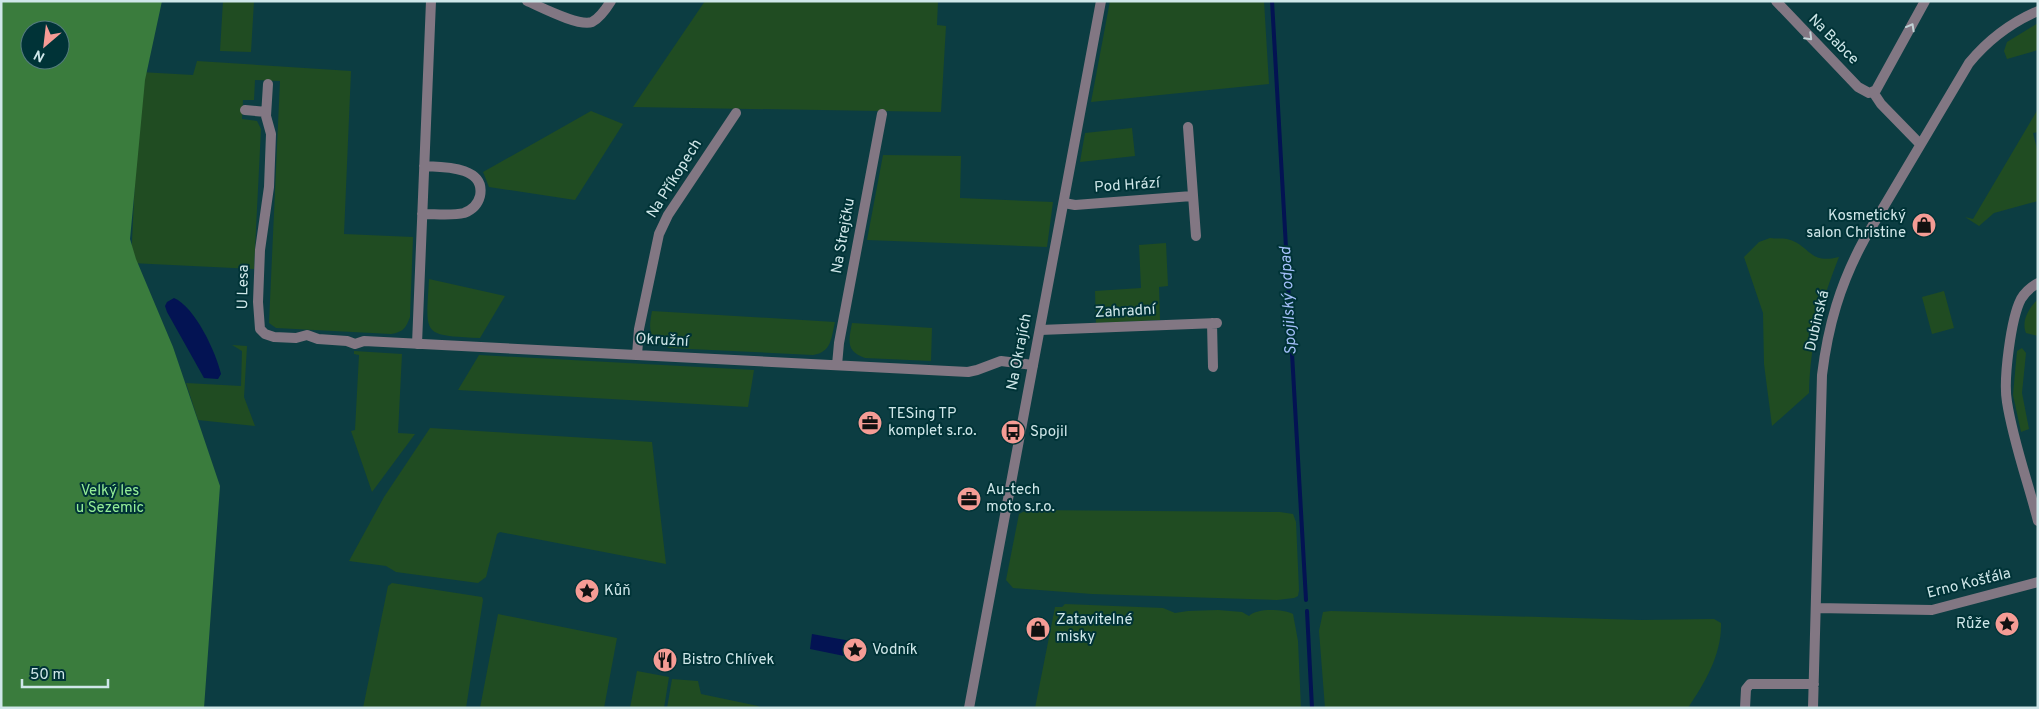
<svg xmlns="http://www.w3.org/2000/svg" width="2039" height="709" font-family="Overpass,sans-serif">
<rect width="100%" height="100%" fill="#0c3d42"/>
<!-- green -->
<path fill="#204c22" d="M223,1H254L251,52L220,51Z
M705,1H938L937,25L946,26L941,112L633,107Z
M1110,1H1264L1269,84L1091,102Z
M2038,23V50L2007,59L2004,51L2007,42Z
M197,61L351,71L344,234L413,237L410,317C406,328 403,332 391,334L276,328L269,323L280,81L255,80L254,100H243L242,119L257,121L261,129L254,269L131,263L140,72L193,75Z
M2038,109V132L2033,133L2038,153V201L1994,213L1979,226L1965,217L1973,219Z
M591,111L623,124L575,200L489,187L483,172Z
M1132,128L1135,156L1080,162L1085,133Z
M883,155L961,156L960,198L1053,202L1047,247L867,240Z
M1770,238C1776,239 1782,238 1787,239C1811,245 1808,265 1839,257C1821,302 1810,344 1809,393L1772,426L1764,364L1763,313L1744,257L1759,242Z
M1166,243L1168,286L1159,287L1160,320L1096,323L1095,291L1141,288L1139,245Z
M429,279L505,296L480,338C421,335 426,336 429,279Z
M1944,291L1954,328L1932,334L1922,297Z
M2038,299V336L2026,333C2021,321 2029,308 2038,299Z
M652,311L835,322C831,338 832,352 813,355L669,348C649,341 648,331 652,311Z
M852,323L932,328L931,361L865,358C845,351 849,340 852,323Z
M232,345L247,346L244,397L255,426L198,420L186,383L241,386L242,351Z
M2022,348L2026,353L2022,393L2029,429L2021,432L2013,395L2017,351Z
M354,351L402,354L398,433L415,434L372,492L351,431L355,430L359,355L354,354Z
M479,355L754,370L748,407L458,390Z
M430,428L652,442L666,564L500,532L497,534L486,577L478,583L396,572L386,566L349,561L384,497Z
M1027,510L1280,512L1293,514L1296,522L1299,590L1298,596L1294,598L1277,600L1092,594L1013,588L1006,580L1019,514Z
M392,583L482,597L483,600L466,708H363L388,586Z
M1065,604L1163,608L1175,613L1188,611L1218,610L1242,612L1249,616C1257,608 1282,609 1293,614L1298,641L1301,708H1035L1055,607H1062Z
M1331,611L1640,620L1714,619L1721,623C1722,654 1705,683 1688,708H1325L1319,631L1323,612Z
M498,614L617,638L604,708H480Z
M637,671L669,677L664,708H630Z
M672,679L698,681L701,694L758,706L760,708H667Z"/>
<!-- forest -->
<path fill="#3a7c3d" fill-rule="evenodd" d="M1,1H162L145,80L130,239L136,259L173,347L220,486L204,708H1ZM30,30H60V60H30Z"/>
<!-- water -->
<path fill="#031353" d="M174,298C195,307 216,352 221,374L218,379L204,378L167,312L165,306L167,302Z
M812,634L862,643L859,659L810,649Z"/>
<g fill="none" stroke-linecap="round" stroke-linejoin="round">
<!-- stream -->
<path stroke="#031353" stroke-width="4" d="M1272,1L1306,600
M1307,611L1312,708"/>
<!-- minor -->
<path stroke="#827783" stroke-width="10" d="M527,1C541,7 579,27 592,22C600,18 606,9 611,1
M1776,1L1858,87L1869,93L1876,90L1925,1
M268,84L266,116L271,134L269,187L260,250L258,302L260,329L265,334L274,337L296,338L307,335L318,339L347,341L355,344L364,341L968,372L977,370L1001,361L1033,365
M1873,92L1881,104L1920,144
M245,110L266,112
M1188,127L1196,236
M1064,203L1075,205L1192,196
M422,214C436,214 452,216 464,213C472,210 478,204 480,196C486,166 443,167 424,166
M2038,283C2031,287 2025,292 2021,299C2011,318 2003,380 2007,402C2013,441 2028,482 2038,521
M1212,323L1213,367
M1040,330L1217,323
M417,344L431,1
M637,355L639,329L659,234L668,215L736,113
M837,365L839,343L882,114
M1816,608L1932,610L2038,582
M1745,708L1746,689L1750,684H1814
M1813,708L1822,375C1828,326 1840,284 1864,240L1969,63C1988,40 2010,23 2038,11"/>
<!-- tertiary -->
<path stroke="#827783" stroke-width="10" d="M969,708L1101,1"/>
</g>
<!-- one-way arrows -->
<defs><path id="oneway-chevron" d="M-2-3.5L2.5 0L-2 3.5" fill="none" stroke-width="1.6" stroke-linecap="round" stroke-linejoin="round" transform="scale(1.25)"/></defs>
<g stroke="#c0d1d5">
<use href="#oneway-chevron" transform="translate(1911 27) rotate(-61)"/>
<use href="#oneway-chevron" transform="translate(1809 37) rotate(45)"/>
</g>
<!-- icons -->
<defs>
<symbol id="shop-disc" viewBox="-11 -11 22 22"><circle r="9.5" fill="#f59c95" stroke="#003337"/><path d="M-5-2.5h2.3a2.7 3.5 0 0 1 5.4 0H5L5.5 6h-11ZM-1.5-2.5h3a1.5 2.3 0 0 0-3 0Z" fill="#111"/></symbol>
<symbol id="office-disc" viewBox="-11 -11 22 22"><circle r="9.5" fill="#f59c95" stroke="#003337"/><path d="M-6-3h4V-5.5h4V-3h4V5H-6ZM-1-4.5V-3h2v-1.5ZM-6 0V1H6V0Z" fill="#111"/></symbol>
<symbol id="bus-disc" viewBox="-11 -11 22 22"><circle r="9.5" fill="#f59c95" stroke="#003337"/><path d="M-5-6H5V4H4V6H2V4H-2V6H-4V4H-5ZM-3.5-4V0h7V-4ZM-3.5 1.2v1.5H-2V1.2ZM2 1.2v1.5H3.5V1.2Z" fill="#111"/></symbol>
<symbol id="sight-disc" viewBox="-11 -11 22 22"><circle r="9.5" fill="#f59c95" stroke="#003337"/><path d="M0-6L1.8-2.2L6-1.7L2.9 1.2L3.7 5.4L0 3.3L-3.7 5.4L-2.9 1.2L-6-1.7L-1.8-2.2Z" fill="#111"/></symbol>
<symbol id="restaurant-disc" viewBox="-11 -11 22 22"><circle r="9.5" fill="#f59c95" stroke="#003337"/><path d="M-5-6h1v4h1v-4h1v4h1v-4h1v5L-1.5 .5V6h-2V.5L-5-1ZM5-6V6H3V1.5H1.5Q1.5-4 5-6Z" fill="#111"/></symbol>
</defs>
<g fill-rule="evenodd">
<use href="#shop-disc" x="1910" y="211" width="28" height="28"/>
<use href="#office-disc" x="856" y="409" width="28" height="28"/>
<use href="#bus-disc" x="999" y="418" width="28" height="28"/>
<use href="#office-disc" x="955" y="485" width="28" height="28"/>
<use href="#sight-disc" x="573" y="577" width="28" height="28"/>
<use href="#sight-disc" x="1993" y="610" width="28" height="28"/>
<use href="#shop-disc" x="1024" y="615" width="28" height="28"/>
<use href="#sight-disc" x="841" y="636" width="28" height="28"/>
<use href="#restaurant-disc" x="651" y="646" width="28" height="28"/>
</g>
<g text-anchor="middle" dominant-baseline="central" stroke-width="4" stroke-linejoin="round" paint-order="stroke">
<!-- street labels -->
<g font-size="15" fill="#cfe7e9" stroke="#003337">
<text transform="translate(1833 40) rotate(45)">Na Babce</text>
<text transform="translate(675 179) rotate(-58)">Na Příkopech</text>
<text transform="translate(1127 186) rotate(-4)">Pod Hrází</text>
<text transform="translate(844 236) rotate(-80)">Na Strejčku</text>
<text transform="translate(244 287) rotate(-89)">U Lesa</text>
<text transform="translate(1125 312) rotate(-3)">Zahradní</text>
<text transform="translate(1818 321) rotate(-77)">Dubinská</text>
<text transform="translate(662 341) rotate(3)">Okružní</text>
<text transform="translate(1020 352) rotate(-79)">Na Okrajích</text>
<text transform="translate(1969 584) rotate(-14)">Erno Košťála</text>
</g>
<!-- poi labels -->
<g font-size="15" fill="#cfe7e9" stroke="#003337" text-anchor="start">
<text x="1906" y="216" text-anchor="end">Kosmetický<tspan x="1906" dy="17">salon Christine</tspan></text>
<text x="888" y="414">TESing TP<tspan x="888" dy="17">komplet s.r.o.</tspan></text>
<text x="1030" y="432">Spojil</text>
<text x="986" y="490">Au-tech<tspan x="986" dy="17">moto s.r.o.</tspan></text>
<text x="604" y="591">Kůň</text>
<text x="1056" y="620">Zatavitelné<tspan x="1056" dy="17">misky</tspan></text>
<text x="1990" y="624" text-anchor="end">Růže</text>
<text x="872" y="650">Vodník</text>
<text x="682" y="660">Bistro Chlívek</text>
</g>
<!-- park labels -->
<g font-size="15" fill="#95ee97" stroke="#003337">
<text x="110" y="491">Velký les<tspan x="110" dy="17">u Sezemic</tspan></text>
</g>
<!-- water labels -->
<g font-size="16" font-style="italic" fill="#a3bff9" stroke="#003337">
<text transform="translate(1289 301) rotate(-93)">Spojilský odpad</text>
</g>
</g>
<!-- border -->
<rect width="2039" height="709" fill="none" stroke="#cfe7e9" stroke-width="5"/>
<!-- north arrow -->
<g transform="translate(45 45) rotate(208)"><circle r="24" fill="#003337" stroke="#537b7e"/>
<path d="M0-4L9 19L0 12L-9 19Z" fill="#f59c95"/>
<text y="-8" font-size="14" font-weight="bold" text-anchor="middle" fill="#cfe7e9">N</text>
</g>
<!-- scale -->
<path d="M22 679v8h86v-8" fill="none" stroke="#cfe7e9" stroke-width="2.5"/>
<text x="30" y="679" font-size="15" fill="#cfe7e9" stroke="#003337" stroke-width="4" paint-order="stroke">50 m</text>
</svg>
